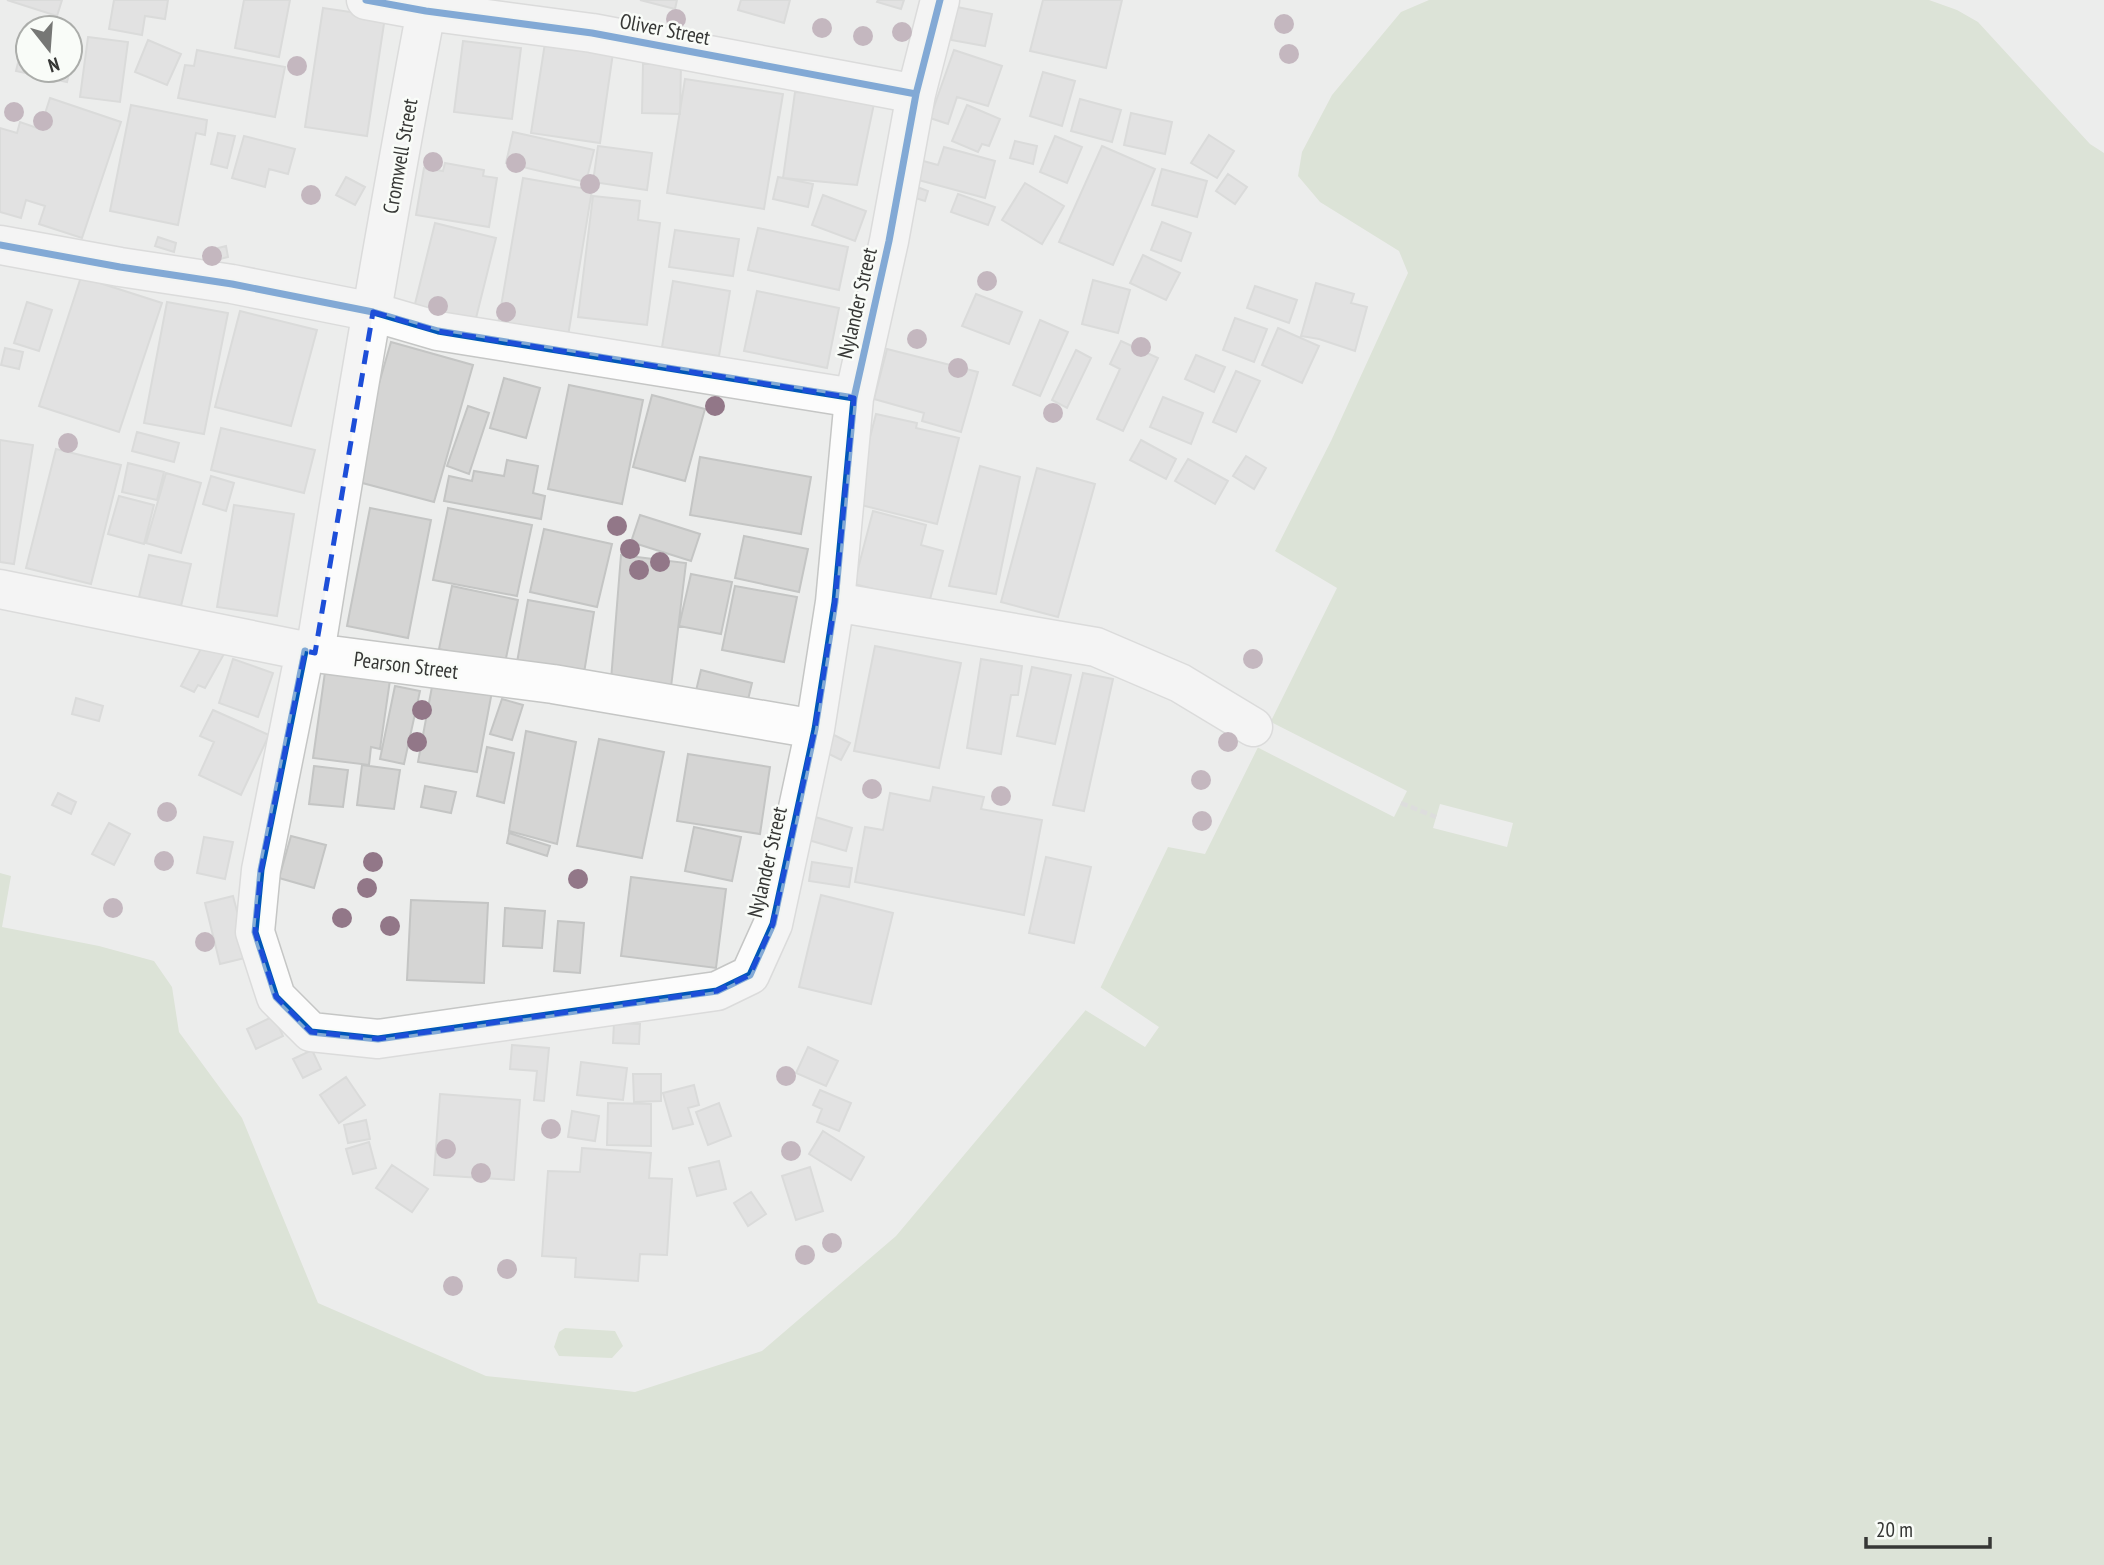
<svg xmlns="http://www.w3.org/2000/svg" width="2104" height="1565" font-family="'PT Sans Narrow',sans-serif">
<rect width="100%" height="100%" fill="#ecedec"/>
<!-- water -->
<path fill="#c8d7bc" d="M1429,0H1929L1957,10L1978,22L2090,144L2104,153V1565H0V873L11,876L2,927L99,946L154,961L172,987L179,1032L242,1118L318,1303L486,1376L635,1392L762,1351L896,1236L1095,999L1168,847L1205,854L1337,588L1275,551L1331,441L1408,273L1399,251L1320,202L1298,176L1302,152L1332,95L1401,12Z
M565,1328L615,1331L623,1346L612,1358L559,1356L554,1347L559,1332Z"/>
<!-- pier -->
<path fill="#ecedec" d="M1267,720L1407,791L1394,817L1255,746Z
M1440,804L1513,823L1507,847L1433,828Z
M1097,985L1159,1027L1145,1047L1082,1008Z"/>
<!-- building -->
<path fill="#d5d5d4" stroke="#c4c5c4" stroke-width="2" d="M7,0H62L57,16Z
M114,0H168L165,19L145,16L142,35L109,29Z
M244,0H290L279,57L235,48Z
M640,0H677L675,9Z
M741,0H790L784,23L738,10Z
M878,0H904L901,9L877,2Z
M1043,0H1122L1106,68L1030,51Z
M957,7L992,14L985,46L951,40Z
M323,8L385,17L367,136L305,127Z
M88,37L128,42L120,102L80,97Z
M24,38L28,39V70H70V48L75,50L67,82L16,71Z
M148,40L181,54L167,85L135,72Z
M463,41L521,48L512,119L454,112Z
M545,43L613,53L600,143L531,133Z
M197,50L285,67L275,117L178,98L185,65L194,66Z
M954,50L1002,66L988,106L957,97L948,124L930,118Z
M643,64H681L680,114L642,113Z
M1043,72L1075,81L1062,126L1030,116Z
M685,79L783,94L764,209L667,193Z
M795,92L875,99L857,185L783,178Z
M50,98L121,122L82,238L39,224L45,206L26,200L21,218L0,212V128L17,133L20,122L40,129Z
M1080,99L1121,110L1112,142L1071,131Z
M131,105L207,120L205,135L196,133L178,225L110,211Z
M967,105L1000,119L989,146L982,144L978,152L952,141Z
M1131,113L1172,122L1165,154L1124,145Z
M513,132L594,150L586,182L506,163Z
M218,133L235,136L227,168L211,164Z
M1209,135L1234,151L1217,178L1191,163Z
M244,136L295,149L288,174L269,169L265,187L232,178Z
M1055,136L1082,147L1067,183L1040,172Z
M1015,141L1037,146L1033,164L1010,158Z
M598,146L652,153L647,190L593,182Z
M1102,146L1155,169L1113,265L1059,242Z
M944,147L995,161L985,198L911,178L916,159L938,165Z
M445,163L484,170L483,176L497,178L489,227L416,215L424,168L443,171Z
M1162,169L1207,181L1197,217L1152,205Z
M1228,174L1247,187L1235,204L1216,191Z
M346,177L365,187L355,205L336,195Z
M778,177L813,184L808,207L773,199Z
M523,178L592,190L568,336L498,324Z
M1025,183L1064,206L1042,244L1002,220Z
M912,185L928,191L925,201L909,196Z
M958,194L995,207L988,225L951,212Z
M823,195L866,211L855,241L812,225Z
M593,196L640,201L638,220L660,223L647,325L578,317Z
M1162,222L1191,233L1181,261L1151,250Z
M435,223L496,238L474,326L413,312Z
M758,228L848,247L839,290L748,270Z
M675,230L739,239L733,276L669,267Z
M158,237L176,243L174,252L155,246Z
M226,246L228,257L220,259L218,248Z
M1143,255L1180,273L1166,300L1130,283Z
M81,277L162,303L119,432L39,406Z
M1093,280L1130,290L1118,333L1082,324Z
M673,281L730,291L719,356L662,347Z
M1316,283L1354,294L1351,303L1367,307L1355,351L1319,339L1301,336Z
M1255,286L1297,300L1289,323L1247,308Z
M757,291L839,308L827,368L744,351Z
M976,294L1022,312L1009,344L962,326Z
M27,302L52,310L39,351L14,343Z
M167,302L228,313L204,434L144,423Z
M240,311L317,330L291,426L215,407Z
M1235,318L1267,329L1254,362L1223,350Z
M1040,320L1068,332L1040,396L1013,385Z
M1278,328L1319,346L1302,383L1262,365Z
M1121,341L1158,358L1123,431L1097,419L1120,369L1110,364Z
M391,342L473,365L434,502L351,480Z
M5,348L23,352L19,369L1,365Z
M887,349L978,372L961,432L922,421L924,413L874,399Z
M1076,350L1091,358L1067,408L1052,400Z
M1196,355L1225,367L1214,392L1185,379Z
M1236,371L1260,381L1236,432L1213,422Z
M504,378L540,388L526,438L490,428Z
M569,385L643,400L622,504L548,489Z
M652,395L705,409L685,481L633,467Z
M1163,397L1203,413L1191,444L1150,427Z
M468,406L489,413L469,474L447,466Z
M876,414L917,423L916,428L959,438L937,524L853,503Z
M221,428L315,450L304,493L211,470Z
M137,432L179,443L174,462L132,451Z
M0,440L33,445L14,564L0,562Z
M1141,440L1176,459L1166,479L1130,460Z
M56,449L121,465L91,584L26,568Z
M1246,456L1266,468L1254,489L1233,476Z
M700,457L811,477L801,534L690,515Z
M1188,459L1228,481L1215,504L1175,481Z
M507,460L538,466L533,493L545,496L541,519L444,501L449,476L472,481L474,471L504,476Z
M128,463L164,472L157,500L122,492Z
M980,466L1020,477L996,594L949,586Z
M1037,468L1095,484L1058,617L1001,602Z
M166,473L201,483L181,553L146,543Z
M211,476L234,483L226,511L203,504Z
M119,496L154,505L144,544L108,534Z
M234,505L294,514L277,616L217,607Z
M370,508L431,520L408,638L347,626Z
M448,508L532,525L517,596L433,580Z
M873,511L926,525L921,545L943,551L929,603L854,584Z
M640,515L700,534L691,561L631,542Z
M544,529L612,544L597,607L530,592Z
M744,536L808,549L799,592L735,578Z
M149,555L191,564L181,606L139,597Z
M621,555L686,563L671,687L611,680Z
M691,574L732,582L721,634L679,626Z
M452,586L518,600L505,663L439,649Z
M735,586L797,597L784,662L722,650Z
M528,600L594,612L583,679L516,668Z
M204,643L224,654L205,688L198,685L194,692L181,686Z
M875,646L961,663L939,768L854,751Z
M233,659L273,673L258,717L219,703Z
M981,659L1022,666L1018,695H1011L1001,754L967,748Z
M1032,667L1071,675L1055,744L1017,736Z
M701,670L752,683L746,708L695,695Z
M325,672L390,680L380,749L371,747L369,765L313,758Z
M1083,673L1113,679L1084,811L1053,805Z
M434,676L493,686L477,772L418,762Z
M395,686L420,691L404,764L380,759Z
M76,698L103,706L99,721L72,714Z
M502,699L523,705L512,740L490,734Z
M213,710L269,735L241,795L199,775L214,742L200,736Z
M526,731L576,742L557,844L509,831Z
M832,734L850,743L841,760L823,751Z
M599,739L664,752L642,858L577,846Z
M487,747L514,753L504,803L477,796Z
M688,754L770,767L760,834L677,821Z
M362,765L400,770L394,809L357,805Z
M314,766L348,770L343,807L309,804Z
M425,786L456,792L451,813L421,807Z
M933,787L984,797L981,809L1042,820L1024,915L855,882L865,827L883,830L890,793L930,801Z
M58,793L76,802L71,814L52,805Z
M812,816L852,828L846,851L805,839Z
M109,823L130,834L114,865L92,854Z
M694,827L741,837L732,881L685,871Z
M509,833L550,846L547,856L507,843Z
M291,836L326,845L314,888L279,878Z
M204,837L233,842L225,879L197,873Z
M1046,857L1091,867L1074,943L1029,933Z
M812,862L852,868L849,887L809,881Z
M631,877L726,889L716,968L621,956Z
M821,895L893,913L871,1004L799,987Z
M233,896L249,957L220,964L205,903Z
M411,900L488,903L484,983L407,980Z
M505,908L545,911L542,948L503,946Z
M558,921L584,923L580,973L554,971Z
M274,1016L283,1036L256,1049L247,1029Z
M614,1023L640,1024L639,1044L613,1043Z
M512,1045L549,1048L544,1101L534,1100L537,1071L510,1069Z
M808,1047L838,1061L826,1086L796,1073Z
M312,1050L321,1069L303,1078L293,1059Z
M581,1062L627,1068L623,1100L577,1095Z
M633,1074H661V1101L634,1102Z
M346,1077L365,1105L339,1123L320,1095Z
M694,1085L699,1105L688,1108L693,1124L673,1129L663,1093Z
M820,1090L851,1103L839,1131L817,1122L822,1109L813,1105Z
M440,1094L520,1100L514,1180L434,1175Z
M608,1103L651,1104V1146L607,1145Z
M719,1103L731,1136L708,1145L696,1112Z
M572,1111L599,1116L595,1141L568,1137Z
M366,1120L370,1139L348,1143L344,1125Z
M823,1131L864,1157L851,1180L809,1154Z
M369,1142L376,1168L353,1174L346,1149Z
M582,1148L651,1153L649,1178L672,1179L667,1255L640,1254L638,1281L575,1277L576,1258L542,1256L548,1171L580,1172Z
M719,1161L726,1189L697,1196L689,1168Z
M392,1165L428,1189L412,1212L376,1188Z
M810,1167L823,1211L796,1220L782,1176Z
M751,1192L766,1214L748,1226L734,1203Z"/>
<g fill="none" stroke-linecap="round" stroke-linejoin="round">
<defs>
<path id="minor" d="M366,0L426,11L592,33L916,94
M0,245L120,267L232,284L373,312L438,331L854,398
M0,589L315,653L553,684L815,729
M835,602L1096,647L1180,683L1253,727
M305,651L261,870L255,932L276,997L311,1032L378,1039L717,991L750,975L773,924L815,729L835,602L854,398L889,241L916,94L940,0
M315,653C350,435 387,217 428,0"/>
</defs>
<!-- minor casing -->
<use href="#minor" stroke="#c5c6c5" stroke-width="41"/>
<!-- path -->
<path stroke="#cacbca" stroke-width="4.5" stroke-dasharray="7 3.5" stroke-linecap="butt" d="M1401,803L1436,817"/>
<!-- minor -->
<use href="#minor" stroke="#fcfcfc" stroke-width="38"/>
<defs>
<path id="cycleway" d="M366,0L426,11L592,33L916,94
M0,245L120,267L232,284L373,312L438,331L854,398
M305,651L261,870L255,932L276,997L311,1032L378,1039L717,991L750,975L773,924L815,729L835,602L854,398L889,241L916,94L940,0"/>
</defs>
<!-- cycleway casing -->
<use href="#cycleway" stroke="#f9fcf8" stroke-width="11"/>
<!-- cycleway -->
<use href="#cycleway" stroke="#0057b8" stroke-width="7"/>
</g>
<!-- trees -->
<g fill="#927788">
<circle cx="676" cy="19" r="10"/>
<circle cx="1284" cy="24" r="10"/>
<circle cx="822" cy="28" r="10"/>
<circle cx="902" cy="32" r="10"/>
<circle cx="863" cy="36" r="10"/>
<circle cx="1289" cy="54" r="10"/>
<circle cx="297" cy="66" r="10"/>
<circle cx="14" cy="112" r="10"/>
<circle cx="43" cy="121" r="10"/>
<circle cx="433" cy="162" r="10"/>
<circle cx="516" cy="163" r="10"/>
<circle cx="590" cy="184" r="10"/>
<circle cx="311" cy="195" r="10"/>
<circle cx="212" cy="256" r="10"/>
<circle cx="987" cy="281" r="10"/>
<circle cx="438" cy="306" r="10"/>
<circle cx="506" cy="312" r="10"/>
<circle cx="917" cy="339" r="10"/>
<circle cx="1141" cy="347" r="10"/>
<circle cx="958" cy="368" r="10"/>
<circle cx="715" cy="406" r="10"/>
<circle cx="1053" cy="413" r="10"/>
<circle cx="68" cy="443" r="10"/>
<circle cx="617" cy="526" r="10"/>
<circle cx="630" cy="549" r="10"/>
<circle cx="660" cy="562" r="10"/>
<circle cx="639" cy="570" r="10"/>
<circle cx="1253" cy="659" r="10"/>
<circle cx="422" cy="710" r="10"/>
<circle cx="417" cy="742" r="10"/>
<circle cx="1228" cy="742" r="10"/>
<circle cx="1201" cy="780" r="10"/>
<circle cx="872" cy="789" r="10"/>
<circle cx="1001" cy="796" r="10"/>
<circle cx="167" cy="812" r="10"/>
<circle cx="1202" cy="821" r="10"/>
<circle cx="164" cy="861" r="10"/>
<circle cx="373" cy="862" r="10"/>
<circle cx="578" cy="879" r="10"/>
<circle cx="367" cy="888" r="10"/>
<circle cx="113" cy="908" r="10"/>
<circle cx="342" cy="918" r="10"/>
<circle cx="390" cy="926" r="10"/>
<circle cx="205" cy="942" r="10"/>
<circle cx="786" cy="1076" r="10"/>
<circle cx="551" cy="1129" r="10"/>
<circle cx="446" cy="1149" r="10"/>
<circle cx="791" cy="1151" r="10"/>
<circle cx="481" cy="1173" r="10"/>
<circle cx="832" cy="1243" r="10"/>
<circle cx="805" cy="1255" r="10"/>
<circle cx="507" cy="1269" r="10"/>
<circle cx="453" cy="1286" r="10"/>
</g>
<!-- marked area -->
<path d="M0 0H2104V1565H0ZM373,312L438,331L854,398L835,602L815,729L773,924L750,975L717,991L378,1039L311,1032L276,997L255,932L261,870L305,651L315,653Z" fill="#ecedec" fill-opacity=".55" fill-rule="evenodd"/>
<path fill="none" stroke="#1d4ed8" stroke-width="5" stroke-dasharray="14 9" stroke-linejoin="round" d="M373,312L438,331L854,398L835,602L815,729L773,924L750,975L717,991L378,1039L311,1032L276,997L255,932L261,870L305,651L315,653Z"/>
<g text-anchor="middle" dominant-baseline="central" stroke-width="5" stroke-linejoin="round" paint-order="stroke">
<!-- street labels -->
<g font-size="21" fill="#363735" stroke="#f9fcf8">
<text transform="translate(665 29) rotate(11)">Oliver Street</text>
<text transform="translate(400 156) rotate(-80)">Cromwell Street</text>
<text transform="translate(857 303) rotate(-77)">Nylander Street</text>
<text transform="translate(406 665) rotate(7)">Pearson Street</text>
<text transform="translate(767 862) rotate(-77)">Nylander Street</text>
</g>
</g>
<!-- north arrow -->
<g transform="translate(49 49) rotate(163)"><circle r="33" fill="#f9fcf8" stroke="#abadaa" stroke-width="2"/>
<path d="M0-5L12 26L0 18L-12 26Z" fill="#767775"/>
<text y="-10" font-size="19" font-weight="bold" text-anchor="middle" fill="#363735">N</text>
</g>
<!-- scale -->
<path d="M1866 1537v10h124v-10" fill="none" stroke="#363735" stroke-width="3.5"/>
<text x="1876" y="1537" font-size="21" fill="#363735" stroke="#f9fcf8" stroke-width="5" paint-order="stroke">20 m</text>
</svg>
